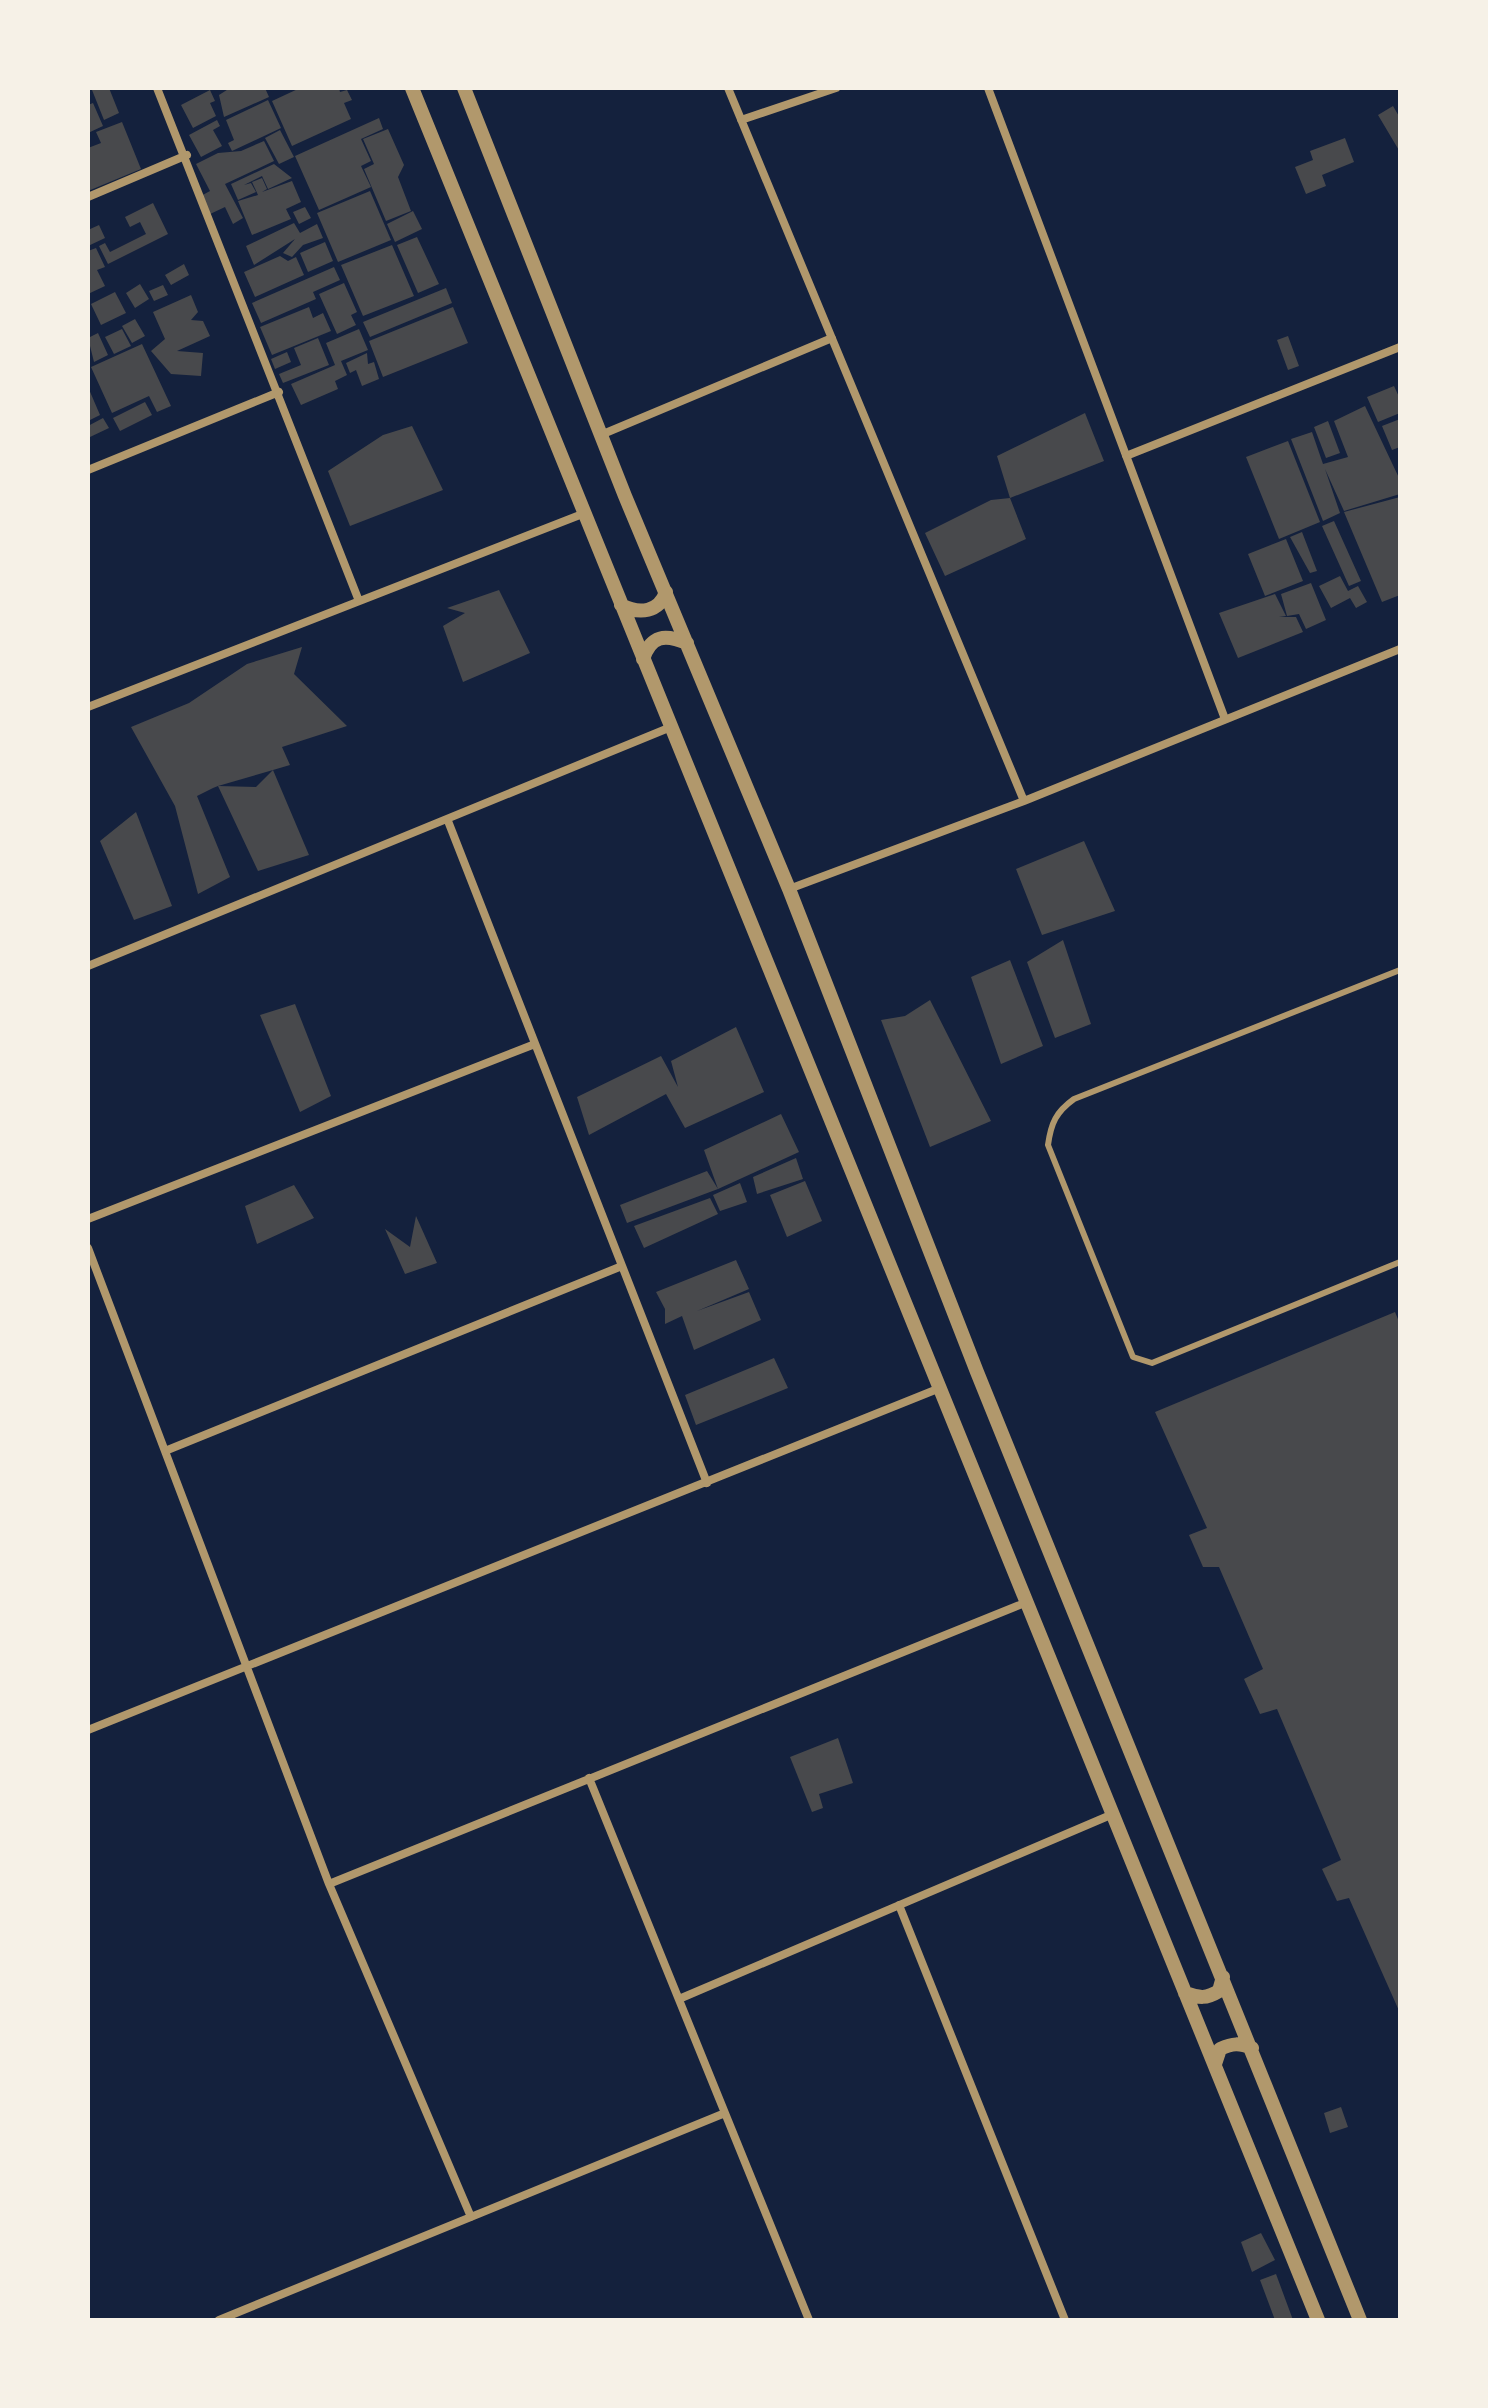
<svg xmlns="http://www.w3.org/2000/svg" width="1488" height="2408" font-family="'PT Sans Narrow',sans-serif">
<rect width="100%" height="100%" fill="#14213d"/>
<!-- building -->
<path fill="#48494c" d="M96,88H109L119,113L104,120L92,90Z
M230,88H265L269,97L224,117L219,95Z
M300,88H339L340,92L347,90L352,100L344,103L351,119L292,146L272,101Z
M210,90L215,101L210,103L216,116L193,128L181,105Z
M268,100L281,128L232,151L228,143L234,140L226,120Z
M93,103L103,126L88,133V105Z
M1393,106L1400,118V152L1378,115Z
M379,118L383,129L361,139L371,161L361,166L371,187L319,210L295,156Z
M217,120L220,126L213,130L222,146L201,157L189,135Z
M122,122L141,169L88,191V148L101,143L96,132Z
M388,129L404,165L398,177L411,211L386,221L364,169L374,164L363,139Z
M280,130L294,157L279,164L265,138Z
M1345,138L1354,162L1322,175L1326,186L1306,194L1295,167L1313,160L1310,151Z
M264,141L274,161L225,184L243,218L233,224L225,207L208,215L199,197L210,191L196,164L218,153L241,151Z
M274,164L292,178L268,189L262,176L244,185L251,183L256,192L238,200L231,184Z
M262,178L267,189L262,192L292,181L301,202L286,209L291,219L252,235L238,201L258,195L252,182Z
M370,191L391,240L338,262L317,213Z
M153,203L168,234L108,264L99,246L105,243L110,252L146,234L140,222L130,227L125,217Z
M305,207L311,218L299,224L293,212Z
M413,211L422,229L395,242L387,224Z
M294,223L300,233L317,224L323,238L303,245L292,257L283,253L295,239L254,265L246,246Z
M99,225L105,238L88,246V230Z
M417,237L439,284L418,293L397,245Z
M325,242L333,261L308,272L300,253Z
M392,245L414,296L363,316L341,265Z
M96,248L105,267L97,270L105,286L88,294V251Z
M280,256L288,261L296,257L304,275L255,297L244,272Z
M184,264L189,275L171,285L165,275Z
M334,267L340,280L313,292L316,299L261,323L252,303Z
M344,283L357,312L351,315L356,325L337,334L319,294Z
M140,284L149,299L135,308L126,293Z
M163,285L168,295L154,301L149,291Z
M446,288L452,303L370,337L363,322Z
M115,292L126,313L101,325L91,304Z
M191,295L198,312L191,320L203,321L210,336L177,351L203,353L201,376L171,374L151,351L165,339L153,312Z
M309,307L313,318L323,313L331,331L272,355L260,327Z
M453,307L468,343L383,377L369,341Z
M135,319L145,336L132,343L122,326Z
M122,329L131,346L114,354L105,337Z
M359,329L368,350L341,361L347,375L335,381L338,389L301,405L291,384L335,365L326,343Z
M98,333L108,355L94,362L88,338Z
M1288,336L1299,366L1288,370L1277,340Z
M318,338L329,365L283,383L279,374L301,365L294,348Z
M142,344L171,406L157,412L149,396L112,413L91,367Z
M287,352L291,362L275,369L271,359Z
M367,353L368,364L374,362L379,379L362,386L356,370L350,373L346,363Z
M1394,386L1400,399V413L1378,422L1367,397Z
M88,387L100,415L88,421Z
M145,402L152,415L120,431L113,418Z
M1365,406L1400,480V494L1344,511L1325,469L1340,513L1323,521L1291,439L1312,432L1323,464L1348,457L1334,421Z
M1085,413L1104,461L1010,498L1026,539L945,576L925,533L991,500L1010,498L997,456Z
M103,418L109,428L90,437L88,426Z
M1400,419V447L1392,450L1382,426Z
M1328,421L1340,453L1326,458L1314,427Z
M412,426L443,490L350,526L328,471L383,435Z
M1288,441L1320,522L1279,539L1246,457Z
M1400,497V595L1382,602L1344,512Z
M1334,521L1361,581L1349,586L1322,526Z
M1302,532L1317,571L1310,573L1290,537Z
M1286,539L1303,581L1265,596L1248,554Z
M1340,576L1348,591L1358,586L1367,602L1356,608L1350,598L1331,608L1319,586Z
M1311,583L1326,620L1306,629L1299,614L1287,616L1281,594Z
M499,590L530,653L463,682L443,626L465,613L447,608Z
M1275,594L1286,616L1279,617H1296L1303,632L1238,658L1219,613Z
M302,647L294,674L347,726L282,747L290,765L273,770L218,786L256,787L273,770L309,855L258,871L218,786L213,788L197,796L230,877L198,894L175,806L131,727L189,703L247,664Z
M136,812L172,906L134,920L100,841Z
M1084,841L1115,911L1042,935L1016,869Z
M1063,940L1091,1024L1055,1038L1027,962Z
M1010,960L1043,1046L1001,1064L971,977Z
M930,1000L991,1121L930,1147L881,1020L905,1016Z
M295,1004L331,1096L300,1112L260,1015Z
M736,1027L764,1092L685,1128L666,1094L589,1135L577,1097L661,1056L678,1087L671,1061Z
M781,1114L799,1152L718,1189L704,1150Z
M796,1158L803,1179L757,1194L753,1177Z
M707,1171L718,1189L627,1223L620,1205Z
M805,1181L822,1221L787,1237L770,1195Z
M740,1183L747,1202L720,1211L713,1195Z
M294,1185L314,1218L257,1244L245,1206Z
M710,1198L718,1214L644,1248L634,1226Z
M416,1216L437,1263L405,1274L385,1229L410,1247Z
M736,1260L749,1289L697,1311L749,1292L761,1320L694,1350L682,1316L665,1324V1309L656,1292Z
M1395,1312L1400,1324V2013L1349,1898L1337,1901L1322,1869L1341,1860L1277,1709L1260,1714L1244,1679L1263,1669L1219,1567H1203L1189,1535L1207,1528L1155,1412Z
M774,1358L788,1388L696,1425L685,1395Z
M838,1738L853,1783L819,1794L823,1808L812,1812L790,1757Z
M1341,2107L1348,2127L1330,2133L1324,2113Z
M1261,2233L1275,2260L1252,2272L1241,2242Z
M1276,2274L1293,2320H1275L1260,2280Z"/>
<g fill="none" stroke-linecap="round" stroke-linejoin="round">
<!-- service -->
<path stroke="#b1986c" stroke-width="6" d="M1400,970L1074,1099C1056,1112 1051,1123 1048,1145L1133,1357L1152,1363L1400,1262"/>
<!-- minor -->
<path stroke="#b1986c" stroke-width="8" d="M157,88L359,601
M728,88L1024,801
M988,88L1225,719
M741,120L836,88
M88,197L187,155
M603,434L832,338
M1126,456L1400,347
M88,470L279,392
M88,707L585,513
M448,821L707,1483
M789,889L1024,801L1400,649
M88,966L671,727
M88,1219L535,1044
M88,1248L329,1884L471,2217
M165,1451L622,1266
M88,1730L940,1388
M589,1778L809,2320
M329,1884L1027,1602
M899,1905L1065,2320
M679,1999L1113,1814
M219,2320L725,2113"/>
<!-- tertiary -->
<path stroke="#b1986c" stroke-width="14" d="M412,88L1318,2320
M464,88L625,496L789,889L977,1372L1360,2320
M621,605C640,615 659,612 666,592
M643,659C651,635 665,634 687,643
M1185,1993C1200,1998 1206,1999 1219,1991L1223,1977
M1215,2064L1220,2049C1233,2043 1239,2043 1252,2048"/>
</g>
<!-- border -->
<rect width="1488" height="2408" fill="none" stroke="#f6f1e7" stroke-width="180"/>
</svg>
